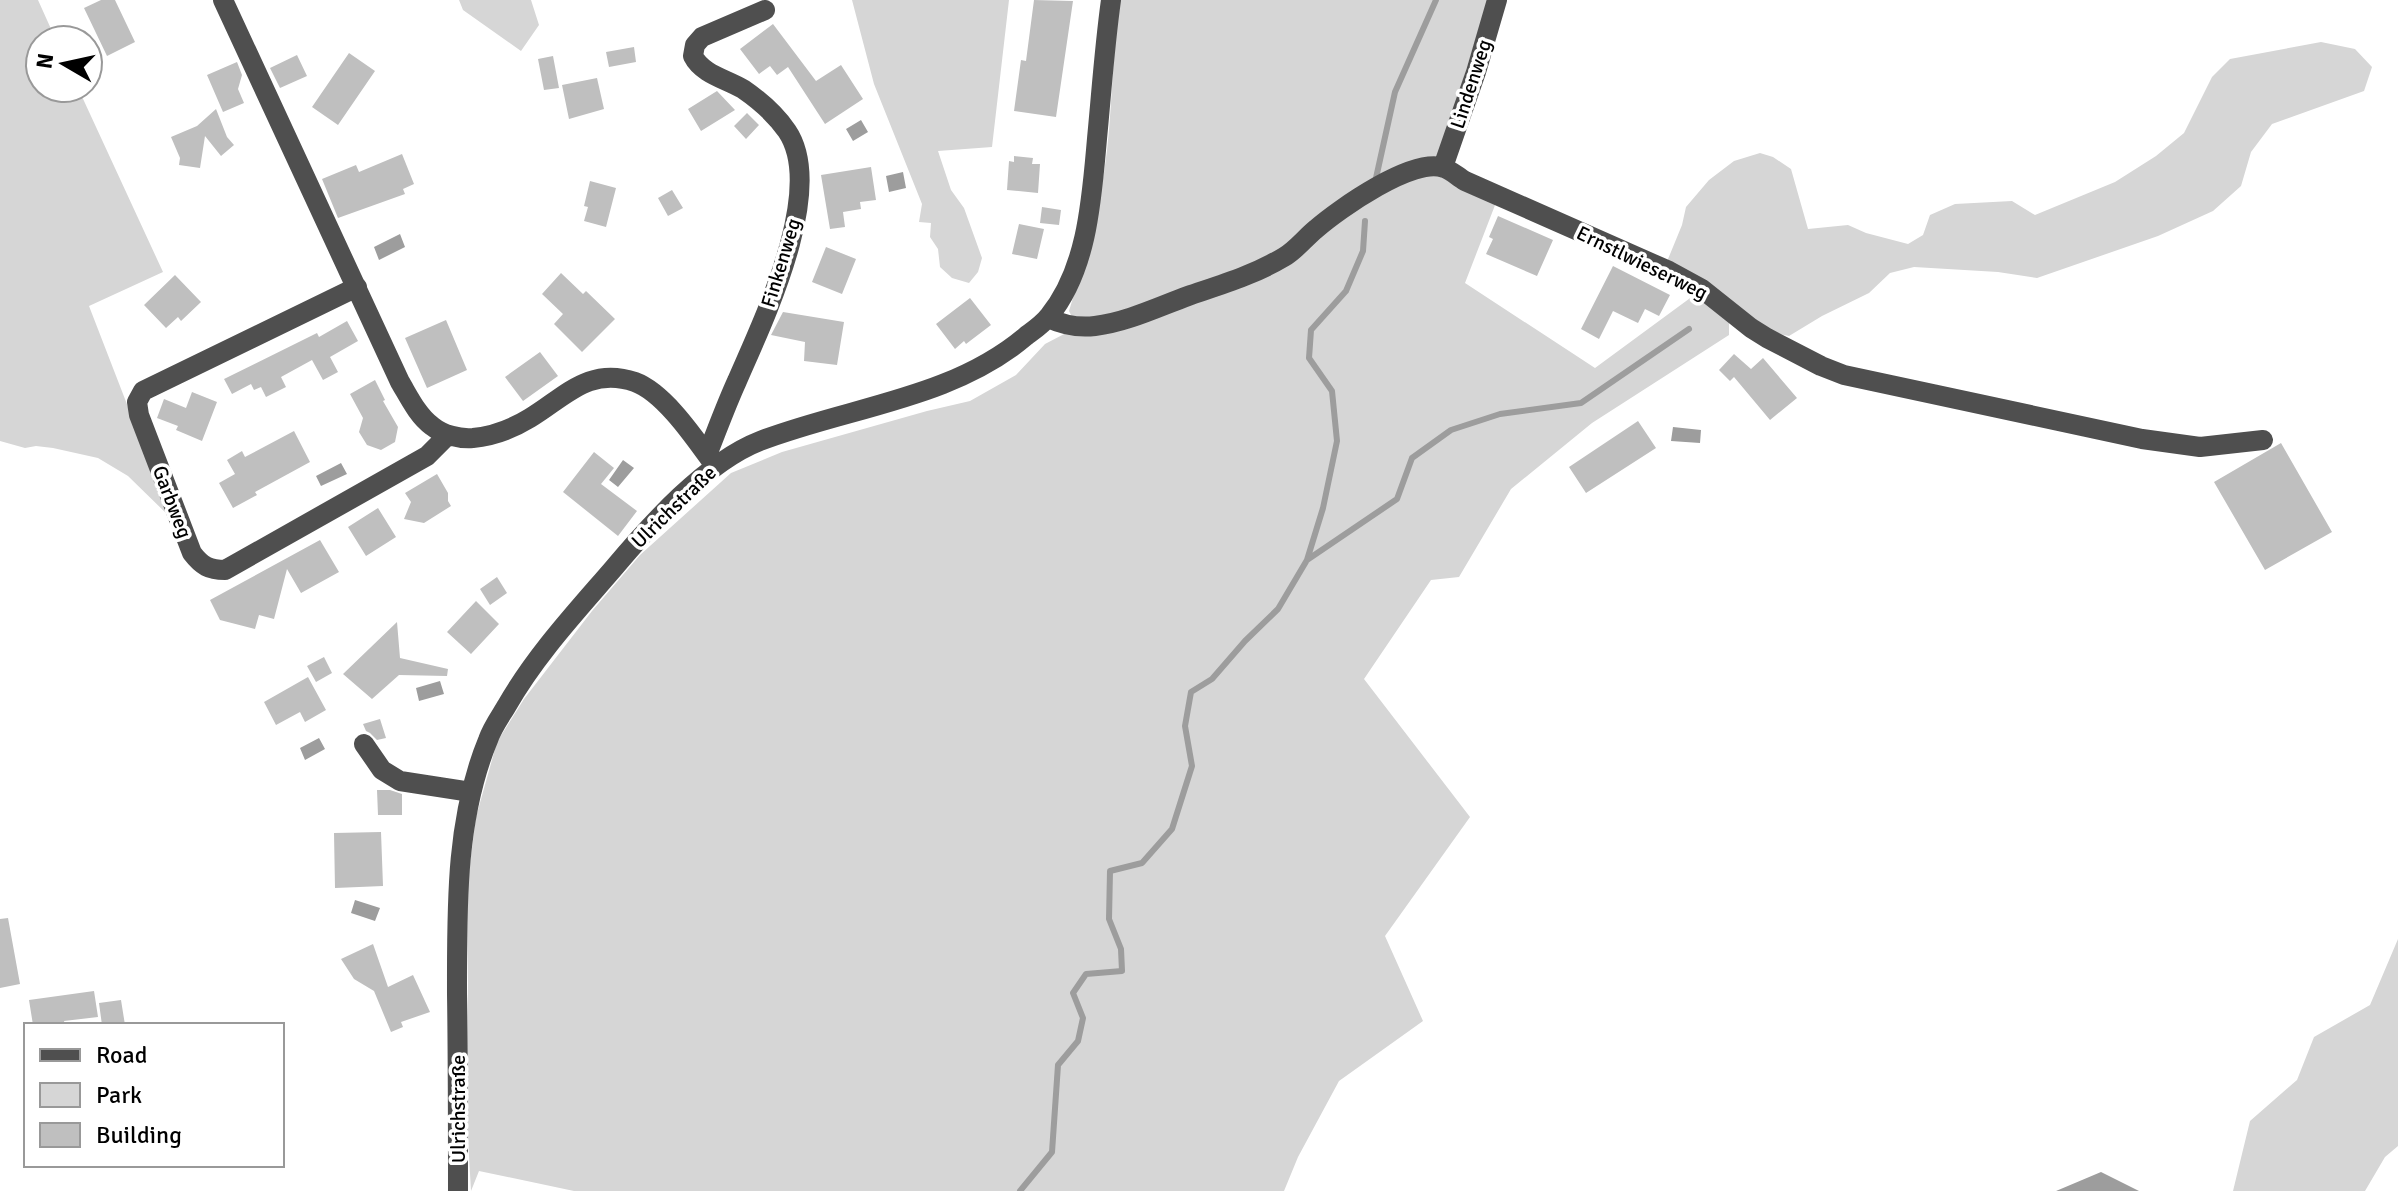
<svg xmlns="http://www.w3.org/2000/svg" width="2398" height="1191" font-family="Signika,sans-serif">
<rect width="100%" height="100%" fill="#fff"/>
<!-- green -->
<path fill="#d6d6d6" d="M0,0H38L56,40H40V88H78L163,272L89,306L171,518L128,476L98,458L53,448L36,446L25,448L0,441Z
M459,0H531L539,25L521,51L463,10Z
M852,0H1009L992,147L938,151L951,190L964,208L982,258L978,272L969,283L952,278L940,267L938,249L930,237L931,223L919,222L922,204L874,84Z
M1120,0H1488L1438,160L1497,200L1465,283L1595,368L1697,293L1729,319V335L1592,423L1511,489L1459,577L1431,580L1364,679L1470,817L1385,936L1423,1021L1339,1081L1298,1157L1284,1191H574L479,1171L471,1191L466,1104L468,983L466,894L476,817L497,742L524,699L592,611L640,555L731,473L782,452L927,411L970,401L1016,375L1045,344L1068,332L1072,317L1069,311C1083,266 1096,220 1104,173C1113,116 1111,57 1120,0Z
M2321,42L2355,49L2372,67L2364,91L2272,124L2251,152L2241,186L2213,211L2158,236L2037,278L1998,272L1914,267L1890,273L1869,293L1822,316L1789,336L1774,333L1666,264L1682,225L1686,207L1709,180L1734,161L1760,153L1773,157L1791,169L1808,229L1848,225L1866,233L1908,244L1923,235L1930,215L1955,204L2012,201L2035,215L2115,182L2156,156L2184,133L2212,77L2230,59Z
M2398,939V1146L2385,1157L2365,1191H2233L2250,1121L2297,1080L2314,1037L2370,1005Z"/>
<!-- water -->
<path fill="#9d9d9d" d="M861,120L868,132L853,141L846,129Z
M903,172L906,188L889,192L886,176Z
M400,234L405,247L379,260L374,247Z
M1673,427L1701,430L1700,443L1671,441Z
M623,460L634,468L618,487L609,480Z
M341,463L347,474L321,486L316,476Z
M440,681L444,694L419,701L416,688Z
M319,738L325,749L305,760L300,748Z
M355,900L380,908L375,921L351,913Z
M2101,1172L2139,1191H2056Z"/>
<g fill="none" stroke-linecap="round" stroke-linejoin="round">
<!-- stream -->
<path stroke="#9d9d9d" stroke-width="6" d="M1376,178L1395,92L1436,0
M1307,560L1323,508L1337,441L1332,391L1309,358L1311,330L1346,291L1363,251L1365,221
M1020,1191L1052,1152L1058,1065L1078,1041L1083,1018L1073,993L1086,974L1122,971L1121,949L1109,919L1110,871L1142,863L1172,829L1192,766L1185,726L1191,692L1212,679L1245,641L1278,609L1307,560L1397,499L1412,458L1451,430L1500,414L1581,403L1689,329"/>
</g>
<!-- building -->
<path fill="#bfbfbf" d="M101,0H115L135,42L107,56L84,8Z
M1034,0L1073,1L1056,117L1014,111L1021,60L1026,61Z
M773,24L816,81L841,65L863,99L825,124L788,67L777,75L770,66L759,74L740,49Z
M634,47L636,62L609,67L606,52Z
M349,53L375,71L338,125L312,107Z
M297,55L307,76L280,88L270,68Z
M553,56L559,88L544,90L538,59Z
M237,62L242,75L238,89L244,103L223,112L207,75Z
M597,78L604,109L569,119L562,85Z
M717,91L735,110L701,131L688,109Z
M216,109L227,137L234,145L221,156L205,136L200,168L179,165L180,158L171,137L197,126Z
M747,113L759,125L746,139L734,126Z
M402,154L414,184L403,189L405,194L338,218L322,179L356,165L359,172Z
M1014,156L1033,158L1032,164H1040L1038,193L1007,190L1009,161L1014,162Z
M871,167L876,200L860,202L861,209L843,212L845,227L830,229L821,175Z
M590,181L616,188L606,227L584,221L588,207L584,206Z
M672,190L683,208L668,216L658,198Z
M1042,207L1061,210L1059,225L1040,223Z
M1498,216L1553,240L1537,276L1486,254L1493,239L1489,237Z
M1019,224L1044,229L1037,259L1012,254Z
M826,247L856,259L842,294L812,282Z
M1613,266L1670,295L1659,316L1645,309L1638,323L1613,311L1599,339L1581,329Z
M561,273L583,294L586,291L615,319L582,352L554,324L563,314L542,294Z
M175,275L201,302L181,321L178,317L166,328L144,305Z
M970,298L991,325L966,344L964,341L955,349L936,324Z
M783,312L844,322L837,365L804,361L805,342L771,335Z
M446,320L467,370L427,388L405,338Z
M347,321L358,341L330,357L338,372L323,380L312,360L281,377L286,387L266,397L261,387L254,390L251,384L232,394L224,379L317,333L319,337Z
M540,352L558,376L523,401L505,377Z
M1734,354L1751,369L1763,358L1797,398L1770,420L1734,377L1730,381L1719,370Z
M375,380L385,400L383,401L398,427L395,442L381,450L367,445L359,432L363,418L350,394Z
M192,392L217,402L202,441L176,430L178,426L157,418L164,399L186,408Z
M1638,421L1656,448L1586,493L1569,467Z
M294,431L310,462L255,492L257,495L233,508L219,483L235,474L227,460L242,451L245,457Z
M2281,443L2332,532L2265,570L2214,482Z
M594,452L614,468L601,484L637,511L618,536L563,492Z
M437,474L448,493V501L451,506L424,523L404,519L411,502L405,493Z
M378,508L396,537L366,556L348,527Z
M320,540L339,572L301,593L287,569L274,619L259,615L255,629L220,620L210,600Z
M497,577L507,593L490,605L480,589Z
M476,601L499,624L471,654L447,632Z
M397,622L400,658L448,669L447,676L399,675L372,699L343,674Z
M324,657L332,673L316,682L307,666Z
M308,677L326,710L305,722L300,712L276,725L264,702Z
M380,719L386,738L377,740L370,733L366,731L363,724Z
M377,790H390L402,794V815H378Z
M381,832L383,886L335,888L334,833Z
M8,918L20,984L0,988V919Z
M373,944L388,987L413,975L430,1012L401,1022L403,1027L391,1032L374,991L354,979L341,959Z
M94,991L98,1017L64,1021L65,1025H33L29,1000Z
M121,1000L125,1025H102L99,1003Z"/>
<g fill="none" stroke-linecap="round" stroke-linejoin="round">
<!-- minor -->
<path stroke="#4f4f4f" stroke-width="20" d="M223,0L400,382C409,397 418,416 432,426C443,435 459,439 473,438C494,436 512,429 530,418C565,397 589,366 635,382C665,393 696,440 715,466
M1443,167L1476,72L1497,0
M357,287L143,391L137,402L139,415L192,553C202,566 209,570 225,570L427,456L448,435
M1048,318C1063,325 1078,328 1095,326C1127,322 1158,307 1188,296C1220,285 1254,275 1284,257C1296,250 1305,238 1316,229C1339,209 1414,156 1444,168C1451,170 1458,177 1465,181L1669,271L1702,289L1751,328L1767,338L1821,366L1844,375L2142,439L2200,447L2263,440
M707,455C717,430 726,405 737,381C762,323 827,190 787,131C776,115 759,100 743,89C726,79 702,74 693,56L695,45L702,37L765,10
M364,744L382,770L400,781L471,792
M458,1191C458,1125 458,1060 457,994C457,909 455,820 488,740C492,728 500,717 506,707C535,656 575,613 613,569C650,525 706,462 760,441C848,407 952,399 1026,336C1034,330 1043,324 1049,316C1090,266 1092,190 1098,128C1102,85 1105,43 1111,0"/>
</g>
<g text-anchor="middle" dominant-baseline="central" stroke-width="7" stroke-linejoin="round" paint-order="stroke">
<!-- street labels -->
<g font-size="20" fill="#000" stroke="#fff">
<text transform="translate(1471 84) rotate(-72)">Lindenweg</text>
<text transform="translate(781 263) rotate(-73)">Finkenweg</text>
<text transform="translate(1642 263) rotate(26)">Ernstlwieserweg</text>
<text transform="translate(172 502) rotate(69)">Garbweg</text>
<text transform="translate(674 507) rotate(-44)">Ulrichstraße</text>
<text transform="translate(458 1109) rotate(-90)">Ulrichstraße</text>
</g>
</g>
<!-- legend -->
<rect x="24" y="1023" width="260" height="144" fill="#ffffff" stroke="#999999" stroke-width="2"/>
<rect x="40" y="1049" width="40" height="12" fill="#4f4f4f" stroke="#999999" stroke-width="2"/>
<text x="96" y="1063" font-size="24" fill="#000000">Road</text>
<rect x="40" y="1083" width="40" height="24" fill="#d6d6d6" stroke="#999999" stroke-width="2"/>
<text x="96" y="1103" font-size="24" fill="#000000">Park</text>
<rect x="40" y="1123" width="40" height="24" fill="#bfbfbf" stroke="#999999" stroke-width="2"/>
<text x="96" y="1143" font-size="24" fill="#000000">Building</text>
<!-- north arrow -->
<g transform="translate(64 64) rotate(279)"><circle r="38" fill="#ffffff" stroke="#999999" stroke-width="2"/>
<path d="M0-6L14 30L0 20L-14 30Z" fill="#000000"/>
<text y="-12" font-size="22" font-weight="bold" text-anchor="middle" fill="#000000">N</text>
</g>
</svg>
